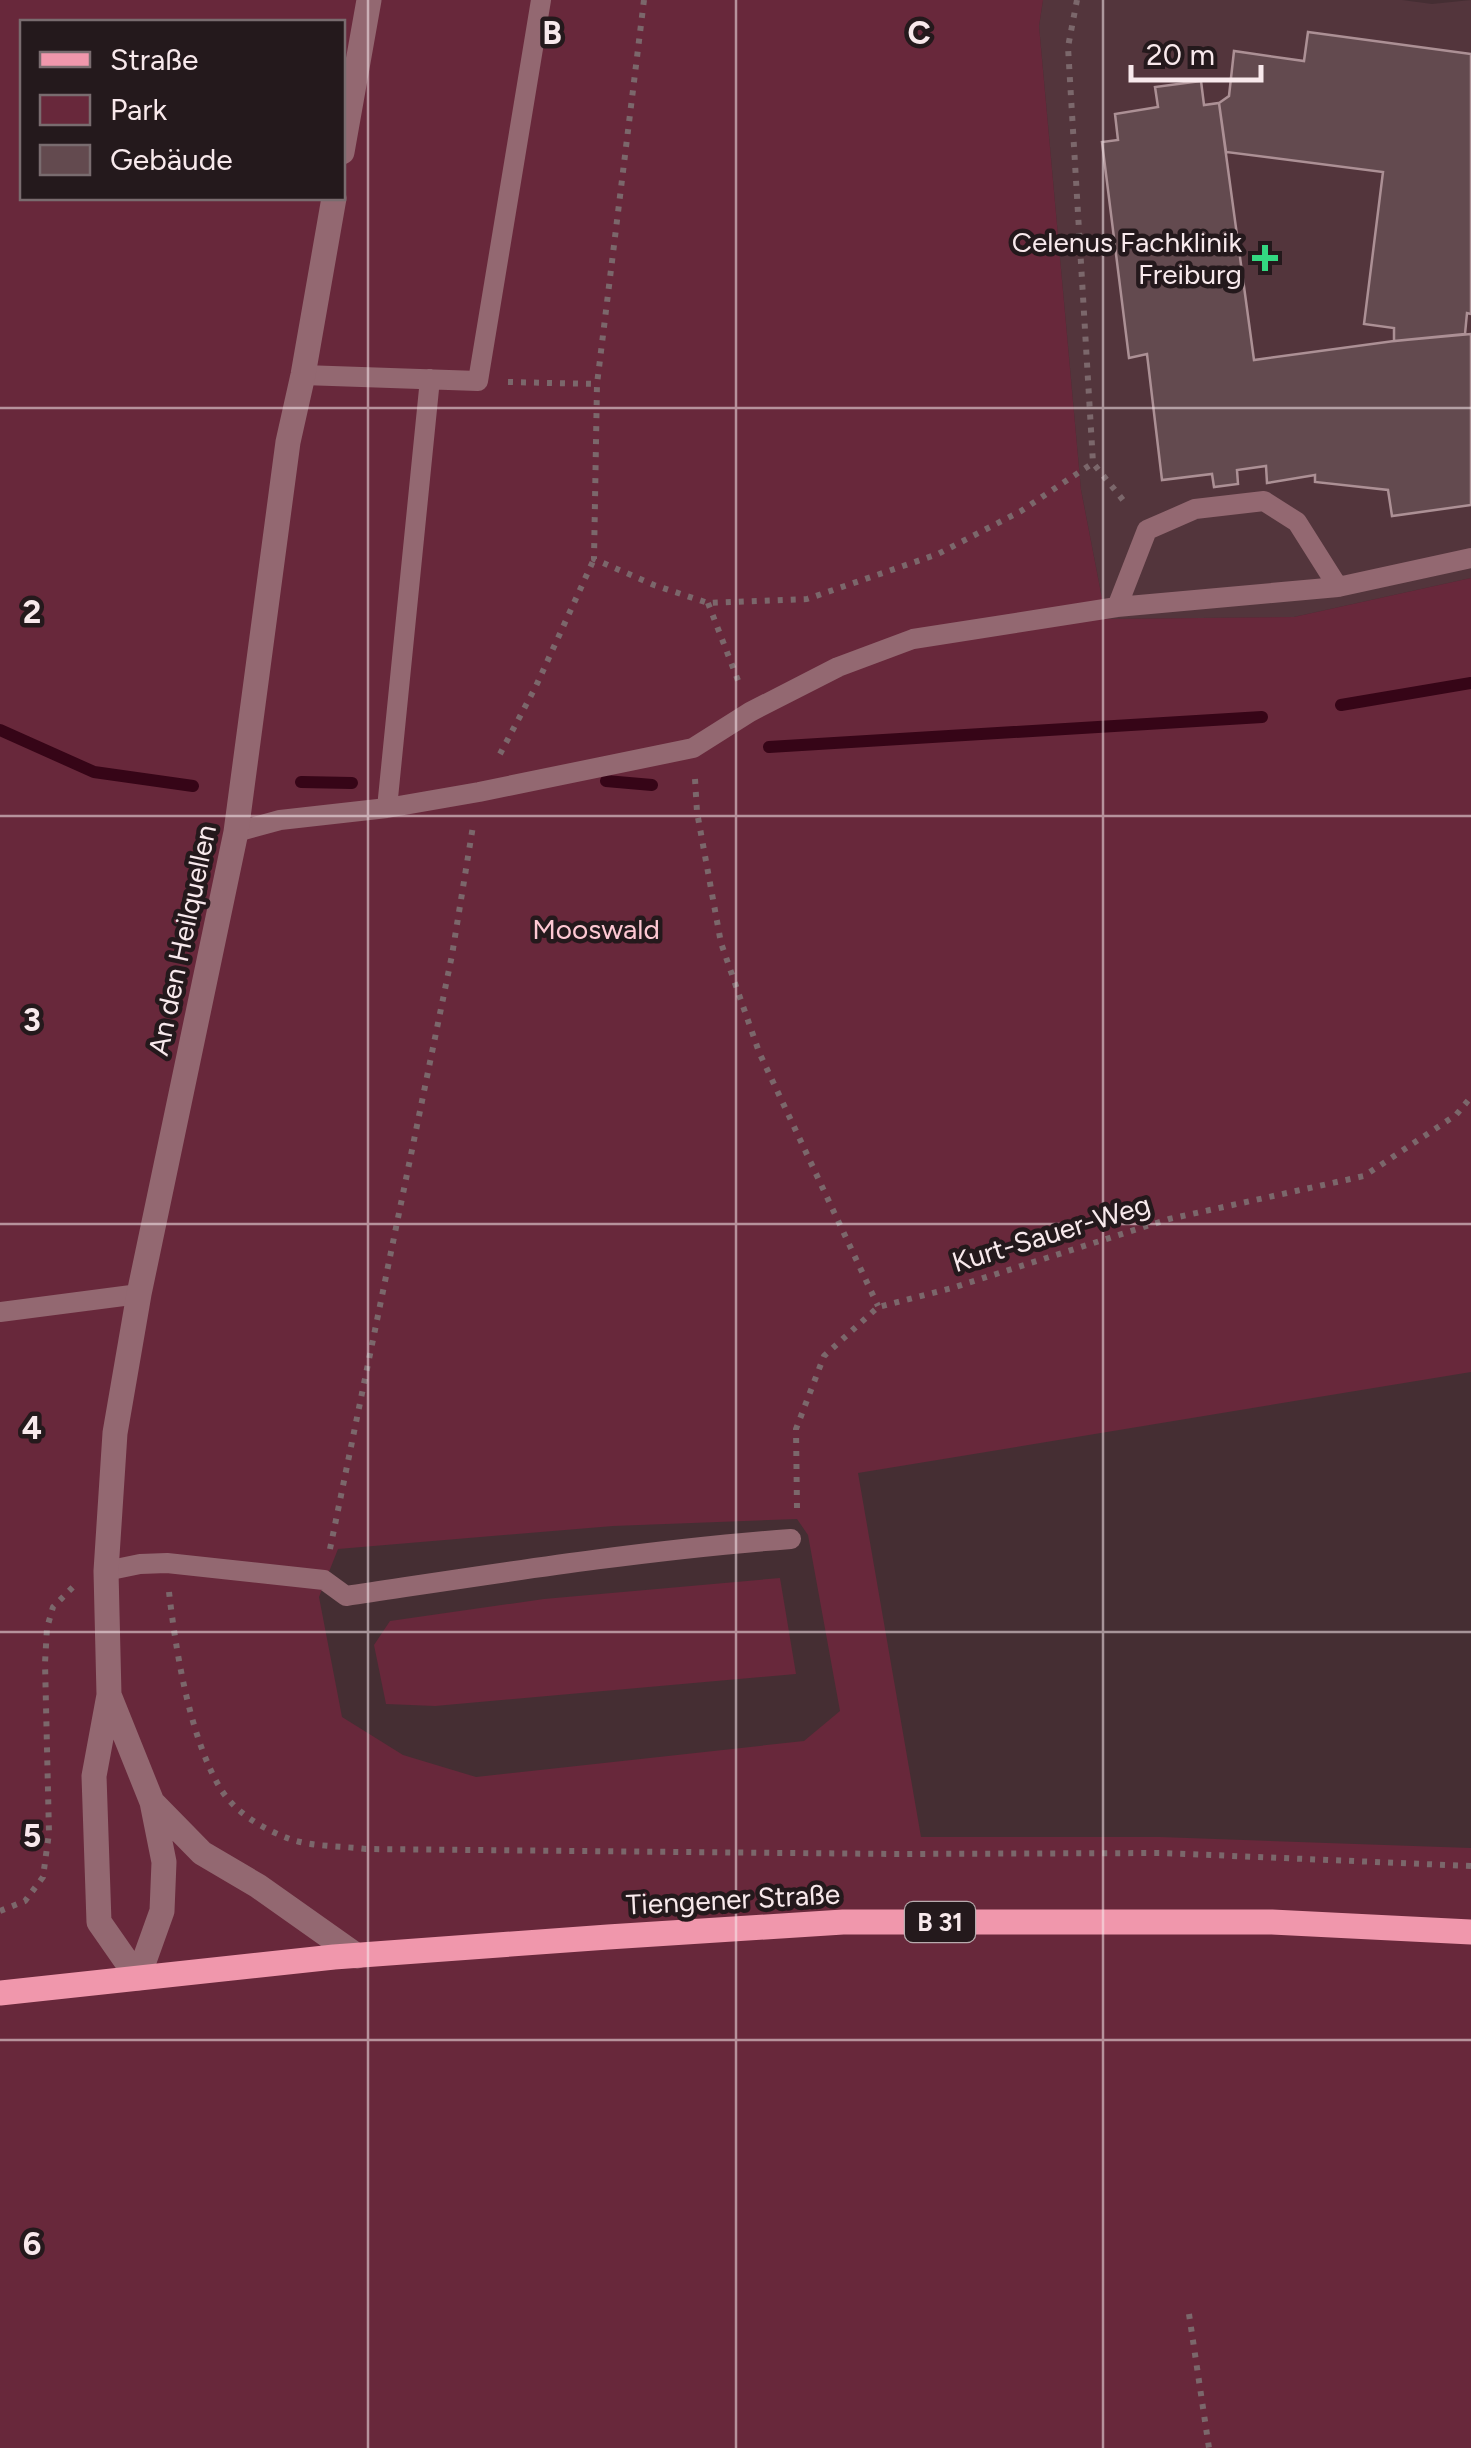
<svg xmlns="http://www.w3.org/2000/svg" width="1471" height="2448" font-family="Figtree,sans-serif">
<rect width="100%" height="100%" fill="#452e33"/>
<!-- built -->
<path fill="#53353c" d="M1043,0H1402L1432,4L1471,0V578L1294,617L1106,619L1081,490L1039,26Z"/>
<!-- green -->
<path fill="#68283b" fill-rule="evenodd" d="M0,0H1043L1039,26L1081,490L1106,619L1294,617L1471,578V1372L858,1473L921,1837H1160L1471,1848V2448H0ZM22,22H342V198H22ZM797,1519L808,1535L840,1711L804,1741L476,1777L403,1755L342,1717L319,1597L338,1549L613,1526Z
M780,1578L796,1674L435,1706L386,1704L374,1645L390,1621L544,1599Z"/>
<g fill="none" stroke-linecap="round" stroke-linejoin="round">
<!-- stream -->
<path stroke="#360517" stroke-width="12" d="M1341,705L1471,683
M0,730L94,772L193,786
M769,747L1262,717
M606,781L652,785
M301,782L352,783"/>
</g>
<!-- building -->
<path fill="#634a4f" stroke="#ac9095" stroke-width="2.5" d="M1308,32L1471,54V314L1467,313L1465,334L1394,341V328L1364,324L1383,172L1226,152L1219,103L1229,96L1234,51L1304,61Z
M1201,81L1204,105L1219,103L1254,360L1394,341L1471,334V505L1392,516L1388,490L1315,482V475L1267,483L1266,466L1237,470L1238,484L1214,487L1212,474L1162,480L1147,354L1129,358L1102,142L1118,140L1115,114L1158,107L1155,87Z"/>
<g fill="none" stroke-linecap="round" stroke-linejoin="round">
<!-- path -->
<path stroke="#7b676b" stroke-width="6" stroke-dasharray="5 8" stroke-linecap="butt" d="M644,0L597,384L594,559L654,585L708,603L807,599L938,554L1021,511L1093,463
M1077,0L1068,47L1093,463L1127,505
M508,382L597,384
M708,603L739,683
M500,754L536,686L594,559
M695,779L697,812L721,943L759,1052L878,1306
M797,1508L796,1429L824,1356L878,1307L952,1288L1169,1219L1364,1176L1456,1115L1471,1097
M330,1549L452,955L473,826
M169,1592C176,1652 190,1740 222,1791C237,1814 265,1830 290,1839C313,1847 342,1846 366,1849L896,1854L1163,1853L1471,1866
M0,1911L25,1901L43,1877L49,1833L45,1663L47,1628L53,1607L74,1586
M1189,2314L1209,2448"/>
<!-- service -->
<path stroke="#936871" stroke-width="20" d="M303,375L478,381L541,0
M1117,607L1147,530L1195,509L1264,501L1297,522L1338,587
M387,808L430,379
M236,832L280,820L387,808L479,792L693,748L750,712L838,667L913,639L1117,607L1338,587L1471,558
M0,1312L139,1294
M106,1571L140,1564L167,1563L324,1580L346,1596C494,1574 642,1550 791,1539"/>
<!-- minor -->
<path stroke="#936871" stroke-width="25" d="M342,152L369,0
M109,1695L152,1802L164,1862L162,1911L138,1978
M152,1802L202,1853L258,1886L357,1956
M138,1978L99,1922L94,1776L109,1695L106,1571L115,1433L139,1294L236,832L288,442L303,375L334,198"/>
<!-- primary -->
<path stroke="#f097ac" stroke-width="25" d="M0,1993L334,1957L608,1937L843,1922H1272L1471,1932"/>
</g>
<!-- grid -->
<path fill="none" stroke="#f8e9ec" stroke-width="2.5" stroke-opacity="0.55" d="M368,0V2448M736,0V2448M1103,0V2448M0,408H1471M0,816H1471M0,1224H1471M0,1632H1471M0,2040H1471"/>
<!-- markers -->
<path fill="#33d881" stroke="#24191c" stroke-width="4" d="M1260 243h10v10h10v10h-10v10h-10v-10h-10v-10h10z"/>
<g text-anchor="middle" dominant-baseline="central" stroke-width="9" stroke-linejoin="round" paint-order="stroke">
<!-- shield labels -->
<rect fill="#24191c" stroke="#b8abae" stroke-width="2.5" x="905" y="1902" width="70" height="40" rx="8"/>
<g font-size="25" font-weight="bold" fill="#f8e9ec">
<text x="940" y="1922">B 31</text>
</g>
<!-- poi labels -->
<g font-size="28" fill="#f8e9ec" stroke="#24191c" text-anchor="end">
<text x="1242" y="242">Celenus Fachklinik<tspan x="1242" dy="32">Freiburg</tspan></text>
</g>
<!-- park labels -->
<g font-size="28" fill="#fec8d3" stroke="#24191c">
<text x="596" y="929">Mooswald</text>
</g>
<!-- street labels -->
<g font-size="28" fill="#f8e9ec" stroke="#24191c">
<text transform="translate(182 940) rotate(-78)">An den Heilquellen</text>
<text transform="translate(1051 1233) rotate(-17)">Kurt-Sauer-Weg</text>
<text transform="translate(733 1899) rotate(-3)">Tiengener Straße</text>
</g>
</g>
<g font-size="32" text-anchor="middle" font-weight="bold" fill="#f8e9ec" stroke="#24191c" stroke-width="9" stroke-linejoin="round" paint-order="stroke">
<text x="552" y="44">B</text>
<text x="919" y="44">C</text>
<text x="32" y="623">2</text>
<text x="32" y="1031">3</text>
<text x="32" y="1439">4</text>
<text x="32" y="1847">5</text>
<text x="32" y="2255">6</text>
</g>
<!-- legend -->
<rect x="20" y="20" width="325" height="180" fill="#24191c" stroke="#796c6f" stroke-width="2.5"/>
<rect x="40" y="52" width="50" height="15" fill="#f097ac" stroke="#796c6f" stroke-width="2.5"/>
<text x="110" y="70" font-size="30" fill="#f8e9ec">Straße</text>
<rect x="40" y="95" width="50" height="30" fill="#68283b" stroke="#796c6f" stroke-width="2.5"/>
<text x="110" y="120" font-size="30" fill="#f8e9ec">Park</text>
<rect x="40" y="145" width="50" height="30" fill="#634a4f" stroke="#796c6f" stroke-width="2.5"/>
<text x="110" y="170" font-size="30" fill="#f8e9ec">Gebäude</text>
<!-- scale -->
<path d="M1131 65v15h130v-15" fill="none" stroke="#f8e9ec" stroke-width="5"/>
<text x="1146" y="65" font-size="30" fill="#f8e9ec" stroke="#24191c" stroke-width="8" paint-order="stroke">20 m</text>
</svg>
